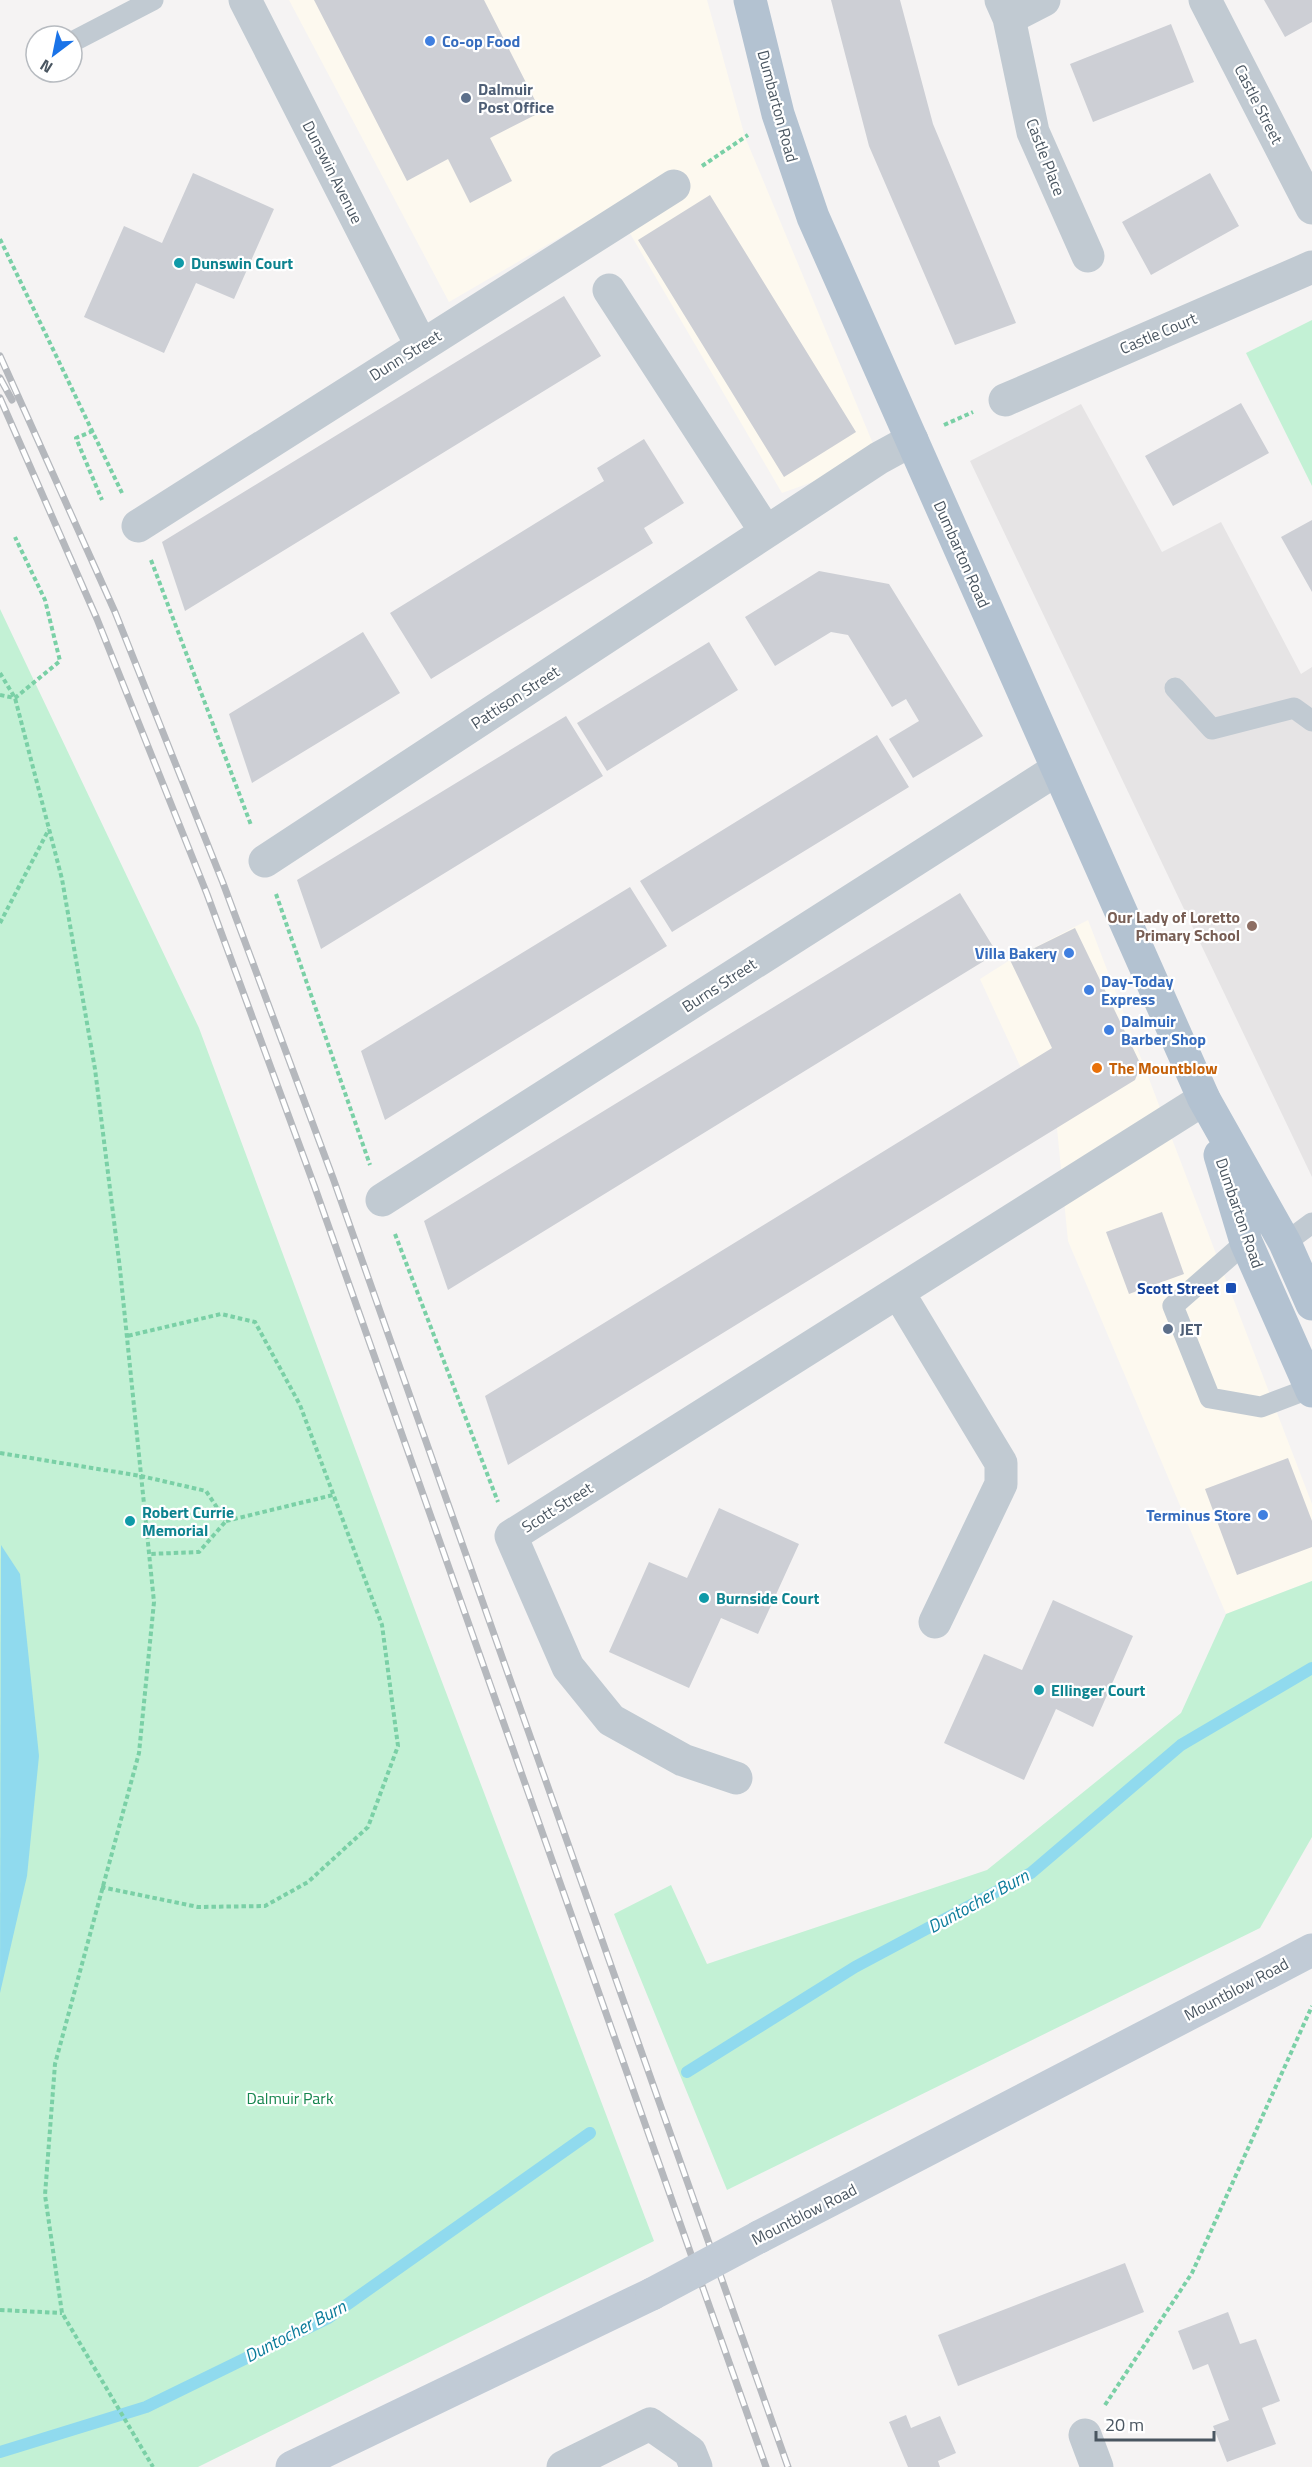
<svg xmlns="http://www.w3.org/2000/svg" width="1312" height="2467" font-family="'Titillium Web',sans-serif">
<rect width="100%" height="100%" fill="#f5f3f3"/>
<!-- commercial -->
<path fill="#fdf9ef" d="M289,0H707L745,137L879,458L782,493L614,206L449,302Z
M1088,920L1312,1504V1581L1226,1614L1068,1241L1057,1128L1021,1068L980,979L1010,960Z"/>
<!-- education -->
<path fill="#e6e4e5" d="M1081,404L1162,552L1221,522L1301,674L1312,667V1177L970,461Z"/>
<!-- green -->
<path fill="#c3f1d5" d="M1312,320V486L1246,353Z
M0,609L199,1028L422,1629L654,2241L198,2467H0Z
M1312,1581V1837L1260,1928L727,2190L614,1914L671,1885L707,1964L987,1870L1181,1713L1226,1614Z"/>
<!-- water -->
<path fill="#90daee" d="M1,1545L20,1574L39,1756L27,1876L0,1993Z"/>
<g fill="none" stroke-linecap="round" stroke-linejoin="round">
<!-- stream -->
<path stroke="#90daee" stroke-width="12" d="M687,2072L855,1967L1031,1873L1181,1745L1312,1668
M0,2452L146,2407L328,2318L590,2133"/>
</g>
<!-- building -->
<path fill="#cdcfd5" d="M314,0H484L541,112L490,138L512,181L470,203L448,159L407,181Z
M831,0H900L933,124L1016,323L955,345L869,146Z
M1264,0H1312V22L1285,37Z
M1171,24L1194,82L1093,122L1070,64Z
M193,173L274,209L234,299L196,283L164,353L84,317L124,226L162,243Z
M1210,173L1239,226L1151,275L1122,222Z
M710,195L856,432L784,477L638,240Z
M564,296L601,356L185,611L162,542Z
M1241,403L1269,453L1173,506L1145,456Z
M644,439L684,503L644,528L653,543L431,679L390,613L604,481L597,468Z
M1312,520V592L1281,537Z
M819,571L889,584L983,736L913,778L889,739L919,721L906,699L892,707L848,635L831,632L775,666L745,617Z
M363,632L400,693L252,783L229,714Z
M709,642L738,690L607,771L577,723Z
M566,716L603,776L321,949L297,880Z
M877,735L909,787L672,932L640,881Z
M630,887L667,946L385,1120L361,1051Z
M960,893L997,953L448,1290L424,1221Z
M1075,928L1141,1065L1135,1080L508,1465L485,1396L1052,1048L1010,960Z
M1162,1212L1184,1274L1129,1294L1106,1232Z
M1288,1458L1312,1521V1547L1237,1575L1205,1489Z
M719,1508L799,1544L758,1634L721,1618L689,1688L609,1652L649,1562L687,1578Z
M1053,1600L1133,1636L1093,1727L1056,1709L1024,1780L944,1743L984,1654L1022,1670Z
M1125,2263L1144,2312L958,2386L938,2335Z
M1228,2312L1240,2344L1256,2339L1280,2401L1262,2408L1276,2444L1227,2462L1213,2426L1229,2420L1208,2364L1193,2370L1178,2331Z
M906,2415L911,2428L940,2416L956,2453L938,2461L940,2467H908L889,2422Z"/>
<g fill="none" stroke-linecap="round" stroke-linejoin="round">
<!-- path -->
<path stroke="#7ad0a6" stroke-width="4" stroke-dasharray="4.5 3" stroke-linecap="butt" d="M702,166L748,135
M0,239L122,493
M944,425L973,412
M93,431L76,438L102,500
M151,560L251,825
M0,673L15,698L62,879L95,1069L120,1269L154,1602L139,1753L55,2064L45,2195L62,2313L153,2467
M0,695L15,698L60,661L45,600L15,537
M276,894L370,1165
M0,923L49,829
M395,1234L498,1502
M0,1453L141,1476L206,1491L226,1521L199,1552L149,1554
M226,1521L333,1495
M101,1887L198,1907L265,1906L308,1882L368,1827L398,1746L382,1625L300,1405L255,1322L221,1314L127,1336
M0,2310L62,2313
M1105,2405L1192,2273L1312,2006"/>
<!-- lane -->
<path stroke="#c1cad2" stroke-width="21" d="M72,42L153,0
M1175,688L1212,729L1294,708L1312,721
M1246,1242L1173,1306L1210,1398L1261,1407L1311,1388
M1285,1243L1312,1223"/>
<!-- street -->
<path stroke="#c1cad2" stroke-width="33" d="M245,0L421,345
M1001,0L1009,18L1033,132L1088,256
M1205,0L1312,208
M1009,18L1044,0
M609,290L766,532
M1005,400L1312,267
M138,526L674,186
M265,861L879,458L912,440
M382,1200L1056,770
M898,1292L1001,1463V1484L935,1622
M736,1778L683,1760L611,1720L568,1667L511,1536L1204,1099
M1085,2435L1097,2467
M563,2467L650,2424L690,2452L696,2467"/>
<!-- secondary -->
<path stroke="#c1cbd6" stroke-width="33" d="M759,2237L1312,1950
M292,2467L652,2294"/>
<!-- primary -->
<path stroke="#b3c2d1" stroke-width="33" d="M750,0L778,114L813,217L1204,1099L1285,1243L1312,1304
M1220,1155L1246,1242L1312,1391"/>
<defs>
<path id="rail" d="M0,356L115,612L223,883L333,1178L788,2467
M0,378L12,400
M0,398L97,619L207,894L314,1185L766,2467"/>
</defs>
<!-- rail casing -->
<use href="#rail" stroke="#b5b8bd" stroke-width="7"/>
<!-- rail -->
<use href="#rail" stroke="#fff" stroke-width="4.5" stroke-dasharray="14" stroke-linecap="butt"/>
<!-- secondary-bridge -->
<path stroke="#c1cbd6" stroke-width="33" d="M652,2294L759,2237"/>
</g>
<!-- markers -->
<g fill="#3f7fe0" stroke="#fff" stroke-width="2">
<circle cx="430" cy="41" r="6"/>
<circle cx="1069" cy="953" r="6"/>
<circle cx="1089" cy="990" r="6"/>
<circle cx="1109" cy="1030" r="6"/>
<circle cx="1263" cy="1515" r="6"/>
</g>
<g fill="#5c6f8a" stroke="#fff" stroke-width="2">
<circle cx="466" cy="98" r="6"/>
<circle cx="1168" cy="1329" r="6"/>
</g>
<g fill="#0f9aa8" stroke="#fff" stroke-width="2">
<circle cx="179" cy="263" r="6"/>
<circle cx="130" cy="1521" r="6"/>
<circle cx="704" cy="1598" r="6"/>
<circle cx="1039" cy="1690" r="6"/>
</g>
<circle fill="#8d6e63" stroke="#fff" stroke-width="2" cx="1252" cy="926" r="6"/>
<circle fill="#e8710a" stroke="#fff" stroke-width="2" cx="1097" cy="1068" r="6"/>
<rect fill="#1a4fb4" stroke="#fff" stroke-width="2" x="1225" y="1282" width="12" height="12" rx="3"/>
<g text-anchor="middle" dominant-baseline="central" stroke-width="4.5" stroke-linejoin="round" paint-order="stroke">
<!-- shop labels -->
<g font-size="16" font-weight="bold" fill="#366cbe" stroke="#fff" text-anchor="start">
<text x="442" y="41">Co-op Food</text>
<text x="1057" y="953" text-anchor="end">Villa Bakery</text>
<text x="1101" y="981">Day-Today<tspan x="1101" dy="18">Express</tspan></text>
<text x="1121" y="1021">Dalmuir<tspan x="1121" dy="18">Barber Shop</tspan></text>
<text x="1251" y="1515" text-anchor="end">Terminus Store</text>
</g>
<!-- service labels -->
<g font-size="16" font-weight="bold" fill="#4e5e75" stroke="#fff" text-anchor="start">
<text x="478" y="89">Dalmuir<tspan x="478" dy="18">Post Office</tspan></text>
<text x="1180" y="1329">JET</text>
</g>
<!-- street labels -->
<g font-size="16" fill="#4a5661" stroke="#fff">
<text transform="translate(1259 104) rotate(63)">Castle Street</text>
<text transform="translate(778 106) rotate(75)">Dumbarton Road</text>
<text transform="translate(1046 157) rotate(69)">Castle Place</text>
<text transform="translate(333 172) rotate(63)">Dunswin Avenue</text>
<text transform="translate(1158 333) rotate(-23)">Castle Court</text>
<text transform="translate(405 355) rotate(-32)">Dunn Street</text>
<text transform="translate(962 554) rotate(66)">Dumbarton Road</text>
<text transform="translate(515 697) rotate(-33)">Pattison Street</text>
<text transform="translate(719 985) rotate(-33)">Burns Street</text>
<text transform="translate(1240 1213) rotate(71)">Dumbarton Road</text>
<text transform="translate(557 1507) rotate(-32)">Scott Street</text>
<text transform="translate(1236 1989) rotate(-28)">Mountblow Road</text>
<text transform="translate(804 2214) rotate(-27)">Mountblow Road</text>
</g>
<!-- culture labels -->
<g font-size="16" font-weight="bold" fill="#0d838f" stroke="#fff" text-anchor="start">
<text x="191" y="263">Dunswin Court</text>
<text x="142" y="1512">Robert Currie<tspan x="142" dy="18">Memorial</tspan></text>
<text x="716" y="1598">Burnside Court</text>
<text x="1051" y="1690">Ellinger Court</text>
</g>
<!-- education labels -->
<g font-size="16" font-weight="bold" fill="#785e54" stroke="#fff" text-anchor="end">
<text x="1240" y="917">Our Lady of Loretto<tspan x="1240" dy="18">Primary School</tspan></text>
</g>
<!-- food labels -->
<g font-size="16" font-weight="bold" fill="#c56008" stroke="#fff" text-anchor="start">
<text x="1109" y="1068">The Mountblow</text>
</g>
<!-- transit labels -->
<g font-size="16" font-weight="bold" fill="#164399" stroke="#fff" text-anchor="end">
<text x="1219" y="1288">Scott Street</text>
</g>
<!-- park labels -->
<g font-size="16" fill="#17864f" stroke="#fff">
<text x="290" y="2098">Dalmuir Park</text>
</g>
<!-- water labels -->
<g font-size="18" font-style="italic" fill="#0c7c9b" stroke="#fff">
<text transform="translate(978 1901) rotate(-29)">Duntocher Burn</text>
<text transform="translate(295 2331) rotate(-28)">Duntocher Burn</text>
</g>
</g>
<!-- north arrow -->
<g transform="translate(54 54) rotate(212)"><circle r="28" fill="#ffffff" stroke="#b7bbc0" stroke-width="1.5"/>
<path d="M0-4.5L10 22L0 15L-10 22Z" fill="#1a73e8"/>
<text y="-9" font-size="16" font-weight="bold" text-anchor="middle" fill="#4a5661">N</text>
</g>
<!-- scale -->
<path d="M1096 2431v9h118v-9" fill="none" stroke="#4a5661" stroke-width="3"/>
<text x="1105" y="2431" font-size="18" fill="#4a5661" stroke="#ffffff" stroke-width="4.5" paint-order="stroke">20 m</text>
</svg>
